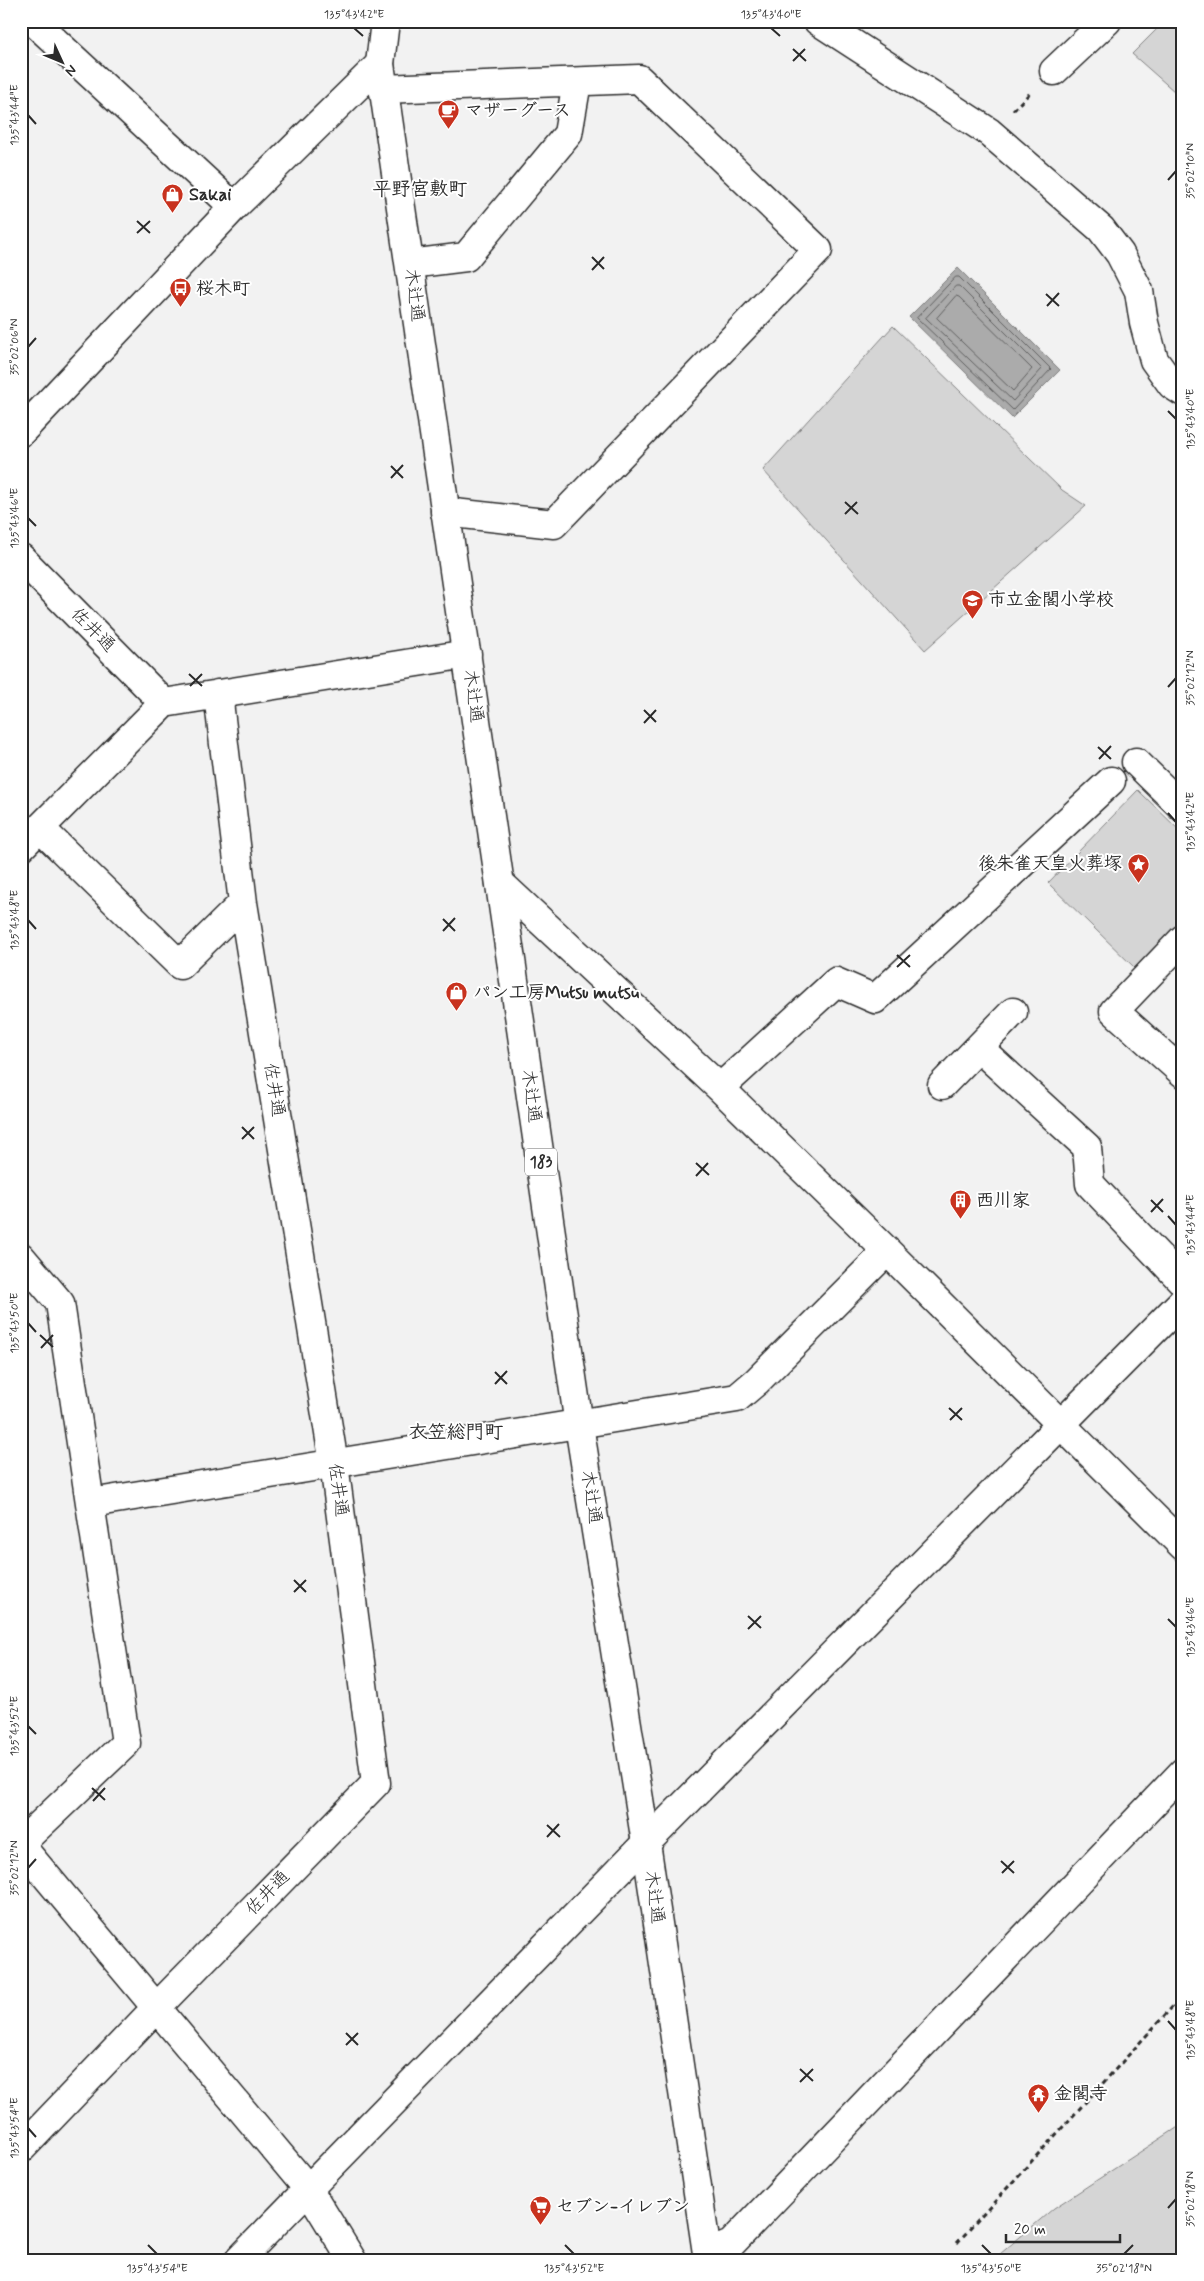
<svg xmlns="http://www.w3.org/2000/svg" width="1204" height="2281" font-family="Mynerve,'Klee One',sans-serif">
<rect width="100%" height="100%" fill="#f2f2f2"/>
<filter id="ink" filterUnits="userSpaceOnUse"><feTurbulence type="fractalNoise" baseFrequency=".02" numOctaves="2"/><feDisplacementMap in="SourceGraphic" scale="10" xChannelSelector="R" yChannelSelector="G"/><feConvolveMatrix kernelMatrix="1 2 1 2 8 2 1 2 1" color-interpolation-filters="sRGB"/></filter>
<g filter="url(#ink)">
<!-- green -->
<path fill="#d5d5d5" stroke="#808080" d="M1165,21H1183V99L1132,54Z
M893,326L1062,490L1086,506L925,650L763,470Z
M1138,790L1183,834V923L1137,970L1048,883Z
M1183,2124V2260H993L1054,2208Z"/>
<!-- water -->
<path fill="#ababab" stroke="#787878" d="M958,268L1060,370L1012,418L909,317Z"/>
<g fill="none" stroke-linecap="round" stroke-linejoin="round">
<!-- shore -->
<path stroke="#5e5e5e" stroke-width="1" d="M956,277H959L1051,369L1013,410L917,318Z
M956,286H959L1042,369L1013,401L926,318Z
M956,296L959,297L1032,369L1013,391L937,318Z"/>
<defs>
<path id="minor" d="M33,21L234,207
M818,21L989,132L1101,229L1120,254L1139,291L1144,323L1154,360L1172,385L1183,392
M1054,71L1107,21
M383,89L639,79L818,250L554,524L445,512
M410,264L466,257L568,134L577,82
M21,432L234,207L380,64
M21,558L164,703
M1136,762L1183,808
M40,828L180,965L243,903
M21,847L164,703L467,654
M500,883L720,1088L887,1251L1183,1546
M1183,939L1114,1011L1183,1073
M979,1048L1087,1147L1090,1184L1183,1282
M942,1085L1013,1012
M720,1088L836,982L875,999L1111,781
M21,1257L60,1303L126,1743L21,1843
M91,1503L737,1398L757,1381L887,1251
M21,1846L309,2190L352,2260
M21,2149L157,2007L376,1783L334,1464L243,903L218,694
M707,2254L731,2244L1183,1772
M239,2260L646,1843L1183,1301"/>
<path id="major" d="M385,21L380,64L579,1425L646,1843L708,2260"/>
</defs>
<!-- minor casing -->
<use href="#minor" stroke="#2b2b2b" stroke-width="31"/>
<!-- major casing -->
<use href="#major" stroke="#2b2b2b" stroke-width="31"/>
<!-- path -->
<path stroke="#2b2b2b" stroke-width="3" stroke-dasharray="5 4" stroke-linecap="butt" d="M1013,110L1030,93
M957,2243L1176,2003L1183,2001"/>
<!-- minor -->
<use href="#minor" stroke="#fff" stroke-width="28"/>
<!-- major -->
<use href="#major" stroke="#fff" stroke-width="28"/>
</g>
</g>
<!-- ticks -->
<path fill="none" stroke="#2b2b2b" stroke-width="2" d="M354,28L363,36M771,28L780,36M793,49L806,61M793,61L805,49M28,115L36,124M1168,180L1176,171M137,221L150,233M137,233L150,221M592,257L604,269M592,270L604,257M1046,294L1059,306M1047,306L1059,293M28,347L36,338M1168,411L1176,419M391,466L403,478M391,478L403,465M845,502L858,514M845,514L857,502M28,518L36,526M189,674L202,686M190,686L202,674M1168,687L1176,678M644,710L656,722M644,723L656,710M1098,747L1111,759M1099,759L1111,746M1168,813L1176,822M443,919L455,931M28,920L36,929M443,931L455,918M897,955L910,967M897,967L910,955M242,1127L254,1139M242,1139L254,1127M696,1163L709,1175M696,1176L708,1163M1151,1200L1163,1212M1151,1212L1163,1199M1168,1216L1176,1225M28,1323L36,1332M40,1335L53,1347M41,1348L53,1335M495,1372L507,1384M495,1384L507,1371M949,1408L962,1420M950,1420L962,1408M294,1580L306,1592M294,1592L306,1580M748,1616L761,1628M1168,1619L1176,1627M748,1629L761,1616M28,1726L36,1734M92,1788L105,1800M93,1801L105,1788M547,1825L560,1837M547,1837L559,1824M1001,1861L1014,1873M28,1868L36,1859M1002,1873L1014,1861M1168,2021L1176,2030M346,2033L358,2045M346,2045L358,2033M800,2069L813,2081M800,2082L813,2069M28,2128L36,2137M1168,2208L1176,2199M148,2245L157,2254M565,2245L574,2254M982,2245L991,2254M1124,2254L1133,2245"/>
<!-- icons -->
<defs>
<symbol id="cafe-pin" viewBox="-11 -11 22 30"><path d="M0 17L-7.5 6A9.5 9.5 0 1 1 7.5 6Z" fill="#c8321e" stroke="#fff"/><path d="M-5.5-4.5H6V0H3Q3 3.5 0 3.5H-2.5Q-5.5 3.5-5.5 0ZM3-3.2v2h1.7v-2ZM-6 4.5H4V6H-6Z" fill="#fff"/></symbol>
<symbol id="shop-pin" viewBox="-11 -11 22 30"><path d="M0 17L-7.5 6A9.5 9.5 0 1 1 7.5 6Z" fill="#c8321e" stroke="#fff"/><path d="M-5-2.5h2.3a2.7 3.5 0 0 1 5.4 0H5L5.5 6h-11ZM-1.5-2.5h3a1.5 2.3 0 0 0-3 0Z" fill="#fff"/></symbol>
<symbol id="bus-pin" viewBox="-11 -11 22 30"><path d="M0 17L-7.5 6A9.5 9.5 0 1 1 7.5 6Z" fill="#c8321e" stroke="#fff"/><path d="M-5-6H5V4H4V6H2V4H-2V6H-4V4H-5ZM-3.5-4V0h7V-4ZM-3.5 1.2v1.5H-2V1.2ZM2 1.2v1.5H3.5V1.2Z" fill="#fff"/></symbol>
<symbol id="school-pin" viewBox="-11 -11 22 30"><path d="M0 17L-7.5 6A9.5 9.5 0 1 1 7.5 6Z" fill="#c8321e" stroke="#fff"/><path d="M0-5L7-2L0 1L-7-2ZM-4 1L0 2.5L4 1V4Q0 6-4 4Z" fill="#fff"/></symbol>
<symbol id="sight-pin" viewBox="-11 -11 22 30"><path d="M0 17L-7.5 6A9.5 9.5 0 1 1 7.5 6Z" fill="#c8321e" stroke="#fff"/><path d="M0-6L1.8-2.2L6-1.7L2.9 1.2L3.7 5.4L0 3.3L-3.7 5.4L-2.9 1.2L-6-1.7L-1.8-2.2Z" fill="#fff"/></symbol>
<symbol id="building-pin" viewBox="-11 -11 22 30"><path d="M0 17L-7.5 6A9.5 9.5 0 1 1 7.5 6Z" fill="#c8321e" stroke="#fff"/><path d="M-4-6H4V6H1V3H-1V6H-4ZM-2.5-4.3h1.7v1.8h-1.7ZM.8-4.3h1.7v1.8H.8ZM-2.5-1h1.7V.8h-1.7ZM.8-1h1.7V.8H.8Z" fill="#fff"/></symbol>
<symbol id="temple-pin" viewBox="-11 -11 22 30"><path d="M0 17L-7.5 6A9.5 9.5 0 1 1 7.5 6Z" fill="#c8321e" stroke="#fff"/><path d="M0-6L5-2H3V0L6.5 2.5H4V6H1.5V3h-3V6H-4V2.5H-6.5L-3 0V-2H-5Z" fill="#fff"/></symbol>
<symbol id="supermarket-pin" viewBox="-11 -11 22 30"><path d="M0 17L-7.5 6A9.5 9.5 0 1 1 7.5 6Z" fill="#c8321e" stroke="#fff"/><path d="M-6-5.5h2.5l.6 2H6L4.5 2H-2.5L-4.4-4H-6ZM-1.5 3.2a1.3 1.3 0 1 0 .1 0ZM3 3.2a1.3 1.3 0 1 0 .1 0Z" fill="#fff"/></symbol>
</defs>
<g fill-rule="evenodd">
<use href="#cafe-pin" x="436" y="98" width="25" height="34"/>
<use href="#shop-pin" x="160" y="182" width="25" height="34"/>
<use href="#bus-pin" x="168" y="276" width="25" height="34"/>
<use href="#school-pin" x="960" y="588" width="25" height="34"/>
<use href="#sight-pin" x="1126" y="852" width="25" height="34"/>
<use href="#shop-pin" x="444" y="980" width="25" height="34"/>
<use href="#building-pin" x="948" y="1188" width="25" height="34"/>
<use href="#temple-pin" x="1026" y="2082" width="25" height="34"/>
<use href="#supermarket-pin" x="528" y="2194" width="25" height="34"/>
</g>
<g text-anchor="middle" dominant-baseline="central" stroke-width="4" stroke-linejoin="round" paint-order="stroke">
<!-- shield labels -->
<rect fill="#fff" stroke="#6b6b6b" stroke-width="1" x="525" y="1148.5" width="32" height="27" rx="4"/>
<g font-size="16" font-weight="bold" fill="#2b2b2b">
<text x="541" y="1162">183</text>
</g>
<!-- poi labels -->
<g font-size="18" font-weight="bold" fill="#2b2b2b" stroke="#fff" text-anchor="start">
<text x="465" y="111">マザーグース</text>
<text x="189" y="195">Sakai</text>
<text x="196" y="289">桜木町</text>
<text x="988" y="600">市立金閣小学校</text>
<text x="1122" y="864" text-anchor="end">後朱雀天皇火葬塚</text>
<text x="473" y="993">パン工房Mutsu mutsu</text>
<text x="976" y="1201">西川家</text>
<text x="1054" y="2094">金閣寺</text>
<text x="556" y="2207">セブン-イレブン</text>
</g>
<!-- street labels -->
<g font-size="18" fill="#2b2b2b" stroke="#fff">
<text transform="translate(414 295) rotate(82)">木辻通</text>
<text transform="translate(93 630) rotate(45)">佐井通</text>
<text transform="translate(473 696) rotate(82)">木辻通</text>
<text transform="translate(274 1090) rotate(81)">佐井通</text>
<text transform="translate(531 1096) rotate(82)">木辻通</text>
<text transform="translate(338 1490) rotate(82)">佐井通</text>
<text transform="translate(591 1497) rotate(81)">木辻通</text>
<text transform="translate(268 1893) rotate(-46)">佐井通</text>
<text transform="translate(654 1897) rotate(82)">木辻通</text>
</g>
<!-- neighbourhood labels -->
<g font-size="19" font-weight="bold" fill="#2b2b2b" stroke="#fff">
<text x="420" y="189">平野宮敷町</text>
<text x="456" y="1432">衣笠総門町</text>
</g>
</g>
<!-- margin -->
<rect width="1204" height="2281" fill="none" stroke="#fff" stroke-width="55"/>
<!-- north arrow -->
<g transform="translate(62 62) rotate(134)" stroke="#ffffff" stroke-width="4" paint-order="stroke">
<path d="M0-4L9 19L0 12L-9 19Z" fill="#2b2b2b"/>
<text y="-8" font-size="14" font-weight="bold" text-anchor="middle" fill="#2b2b2b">N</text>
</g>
<!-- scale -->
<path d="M1006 2234v8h114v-8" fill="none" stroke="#2b2b2b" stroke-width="2.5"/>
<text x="1014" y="2234" font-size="15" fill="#2b2b2b" stroke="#ffffff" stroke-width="4" paint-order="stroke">20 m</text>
<rect x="28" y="28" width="1148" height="2226" fill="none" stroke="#2b2b2b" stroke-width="2"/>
<g font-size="12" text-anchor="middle" fill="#2b2b2b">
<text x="354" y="18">135°43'42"E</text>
<text x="771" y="18">135°43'40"E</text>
<text transform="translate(14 115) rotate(-90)" y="4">135°43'44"E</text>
<text transform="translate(1190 171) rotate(-90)" y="4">35°02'10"N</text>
<text transform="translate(14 347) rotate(-90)" y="4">35°02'06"N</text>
<text transform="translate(1190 419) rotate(-90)" y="4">135°43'40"E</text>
<text transform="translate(14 518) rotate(-90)" y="4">135°43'46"E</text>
<text transform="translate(1190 678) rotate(-90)" y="4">35°02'12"N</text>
<text transform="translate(1190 822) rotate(-90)" y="4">135°43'42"E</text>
<text transform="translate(14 920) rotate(-90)" y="4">135°43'48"E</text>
<text transform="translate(1190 1225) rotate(-90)" y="4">135°43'44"E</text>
<text transform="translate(14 1323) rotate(-90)" y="4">135°43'50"E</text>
<text transform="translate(1190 1627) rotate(-90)" y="4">135°43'46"E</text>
<text transform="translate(14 1726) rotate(-90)" y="4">135°43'52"E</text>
<text transform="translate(14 1868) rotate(-90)" y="4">35°02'12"N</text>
<text transform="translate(1190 2030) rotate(-90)" y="4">135°43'48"E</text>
<text transform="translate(14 2128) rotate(-90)" y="4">135°43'54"E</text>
<text transform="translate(1190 2199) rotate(-90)" y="4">35°02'18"N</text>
<text x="157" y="2272">135°43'54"E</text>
<text x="574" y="2272">135°43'52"E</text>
<text x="991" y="2272">135°43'50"E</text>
<text x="1124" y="2272">35°02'18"N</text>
</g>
</svg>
